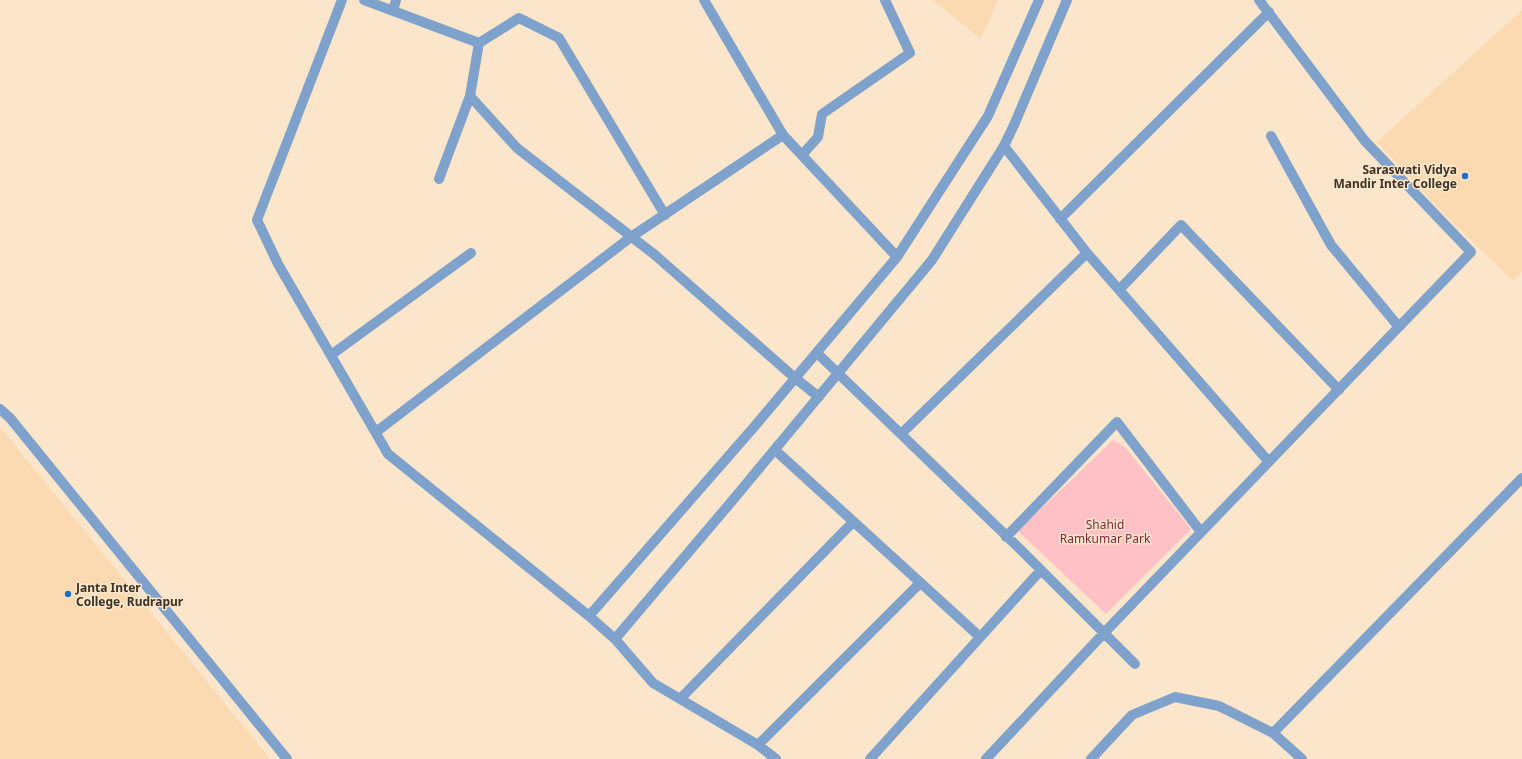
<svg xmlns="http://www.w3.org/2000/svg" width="1522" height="759" font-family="'Noto Sans',sans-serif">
<rect width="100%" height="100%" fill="#fce6cb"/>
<!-- built -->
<path fill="#fbdab2" d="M933,0H998L981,39Z
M1522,10V272L1513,281L1440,210L1377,142Z
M0,427L1,428L270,759H0Z"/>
<!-- green -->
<path fill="#ffc0c6" d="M1113,440L1125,447L1191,529L1106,614L1018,531Z"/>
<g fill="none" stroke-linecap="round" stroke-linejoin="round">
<!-- minor -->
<path stroke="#7ea2cb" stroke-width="10" d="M342,0L257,220L278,264L388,454L589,616L615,639L653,683L758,745L776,759
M364,0L479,43
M704,0L783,135L897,257
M393,11L396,0
M1271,136L1331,245L1399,327
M1004,146L1087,253L1269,462
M802,155L818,137L822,114L910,53L885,0
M439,179L470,96
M665,215L559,38L519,18L479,43L470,96L517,148L655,255L795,378L819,397
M1060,219L1269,12
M1119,290L1181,225L1339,390
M817,353L1021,550L1135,664
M331,355L471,253
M0,409L10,418L287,759
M376,432L631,237L783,135
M901,434L1087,253
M775,450L980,637
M1006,537L1117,422L1201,532
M589,616L754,427L897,257L988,116L1039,0
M615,639L732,501L932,260L1004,146L1014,125L1067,0
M680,699L853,522
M1273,733L1522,478
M758,745L920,583
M870,759L1041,570
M986,759L1104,633L1471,252L1365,141L1259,0
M1091,759L1132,715L1175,697L1219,706L1273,733L1302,759"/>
</g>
<!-- markers -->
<g fill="#2070bf" stroke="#fce6cb" stroke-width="1.5">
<circle cx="1465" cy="176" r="4"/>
<circle cx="68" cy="594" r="4"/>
</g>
<g text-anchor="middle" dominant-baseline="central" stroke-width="3" stroke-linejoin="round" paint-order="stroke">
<!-- poi labels -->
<g font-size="12" font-weight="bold" fill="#3d3225" stroke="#fce6cb" text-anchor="end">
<text x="1457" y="169">Saraswati Vidya<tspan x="1457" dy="14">Mandir Inter College</tspan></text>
<text x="76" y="587" text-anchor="start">Janta Inter<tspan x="76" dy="14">College, Rudrapur</tspan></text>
</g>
<!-- park labels -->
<g font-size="12" fill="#842439" stroke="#fce6cb">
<text x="1105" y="524">Shahid<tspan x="1105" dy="14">Ramkumar Park</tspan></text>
</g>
</g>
</svg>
